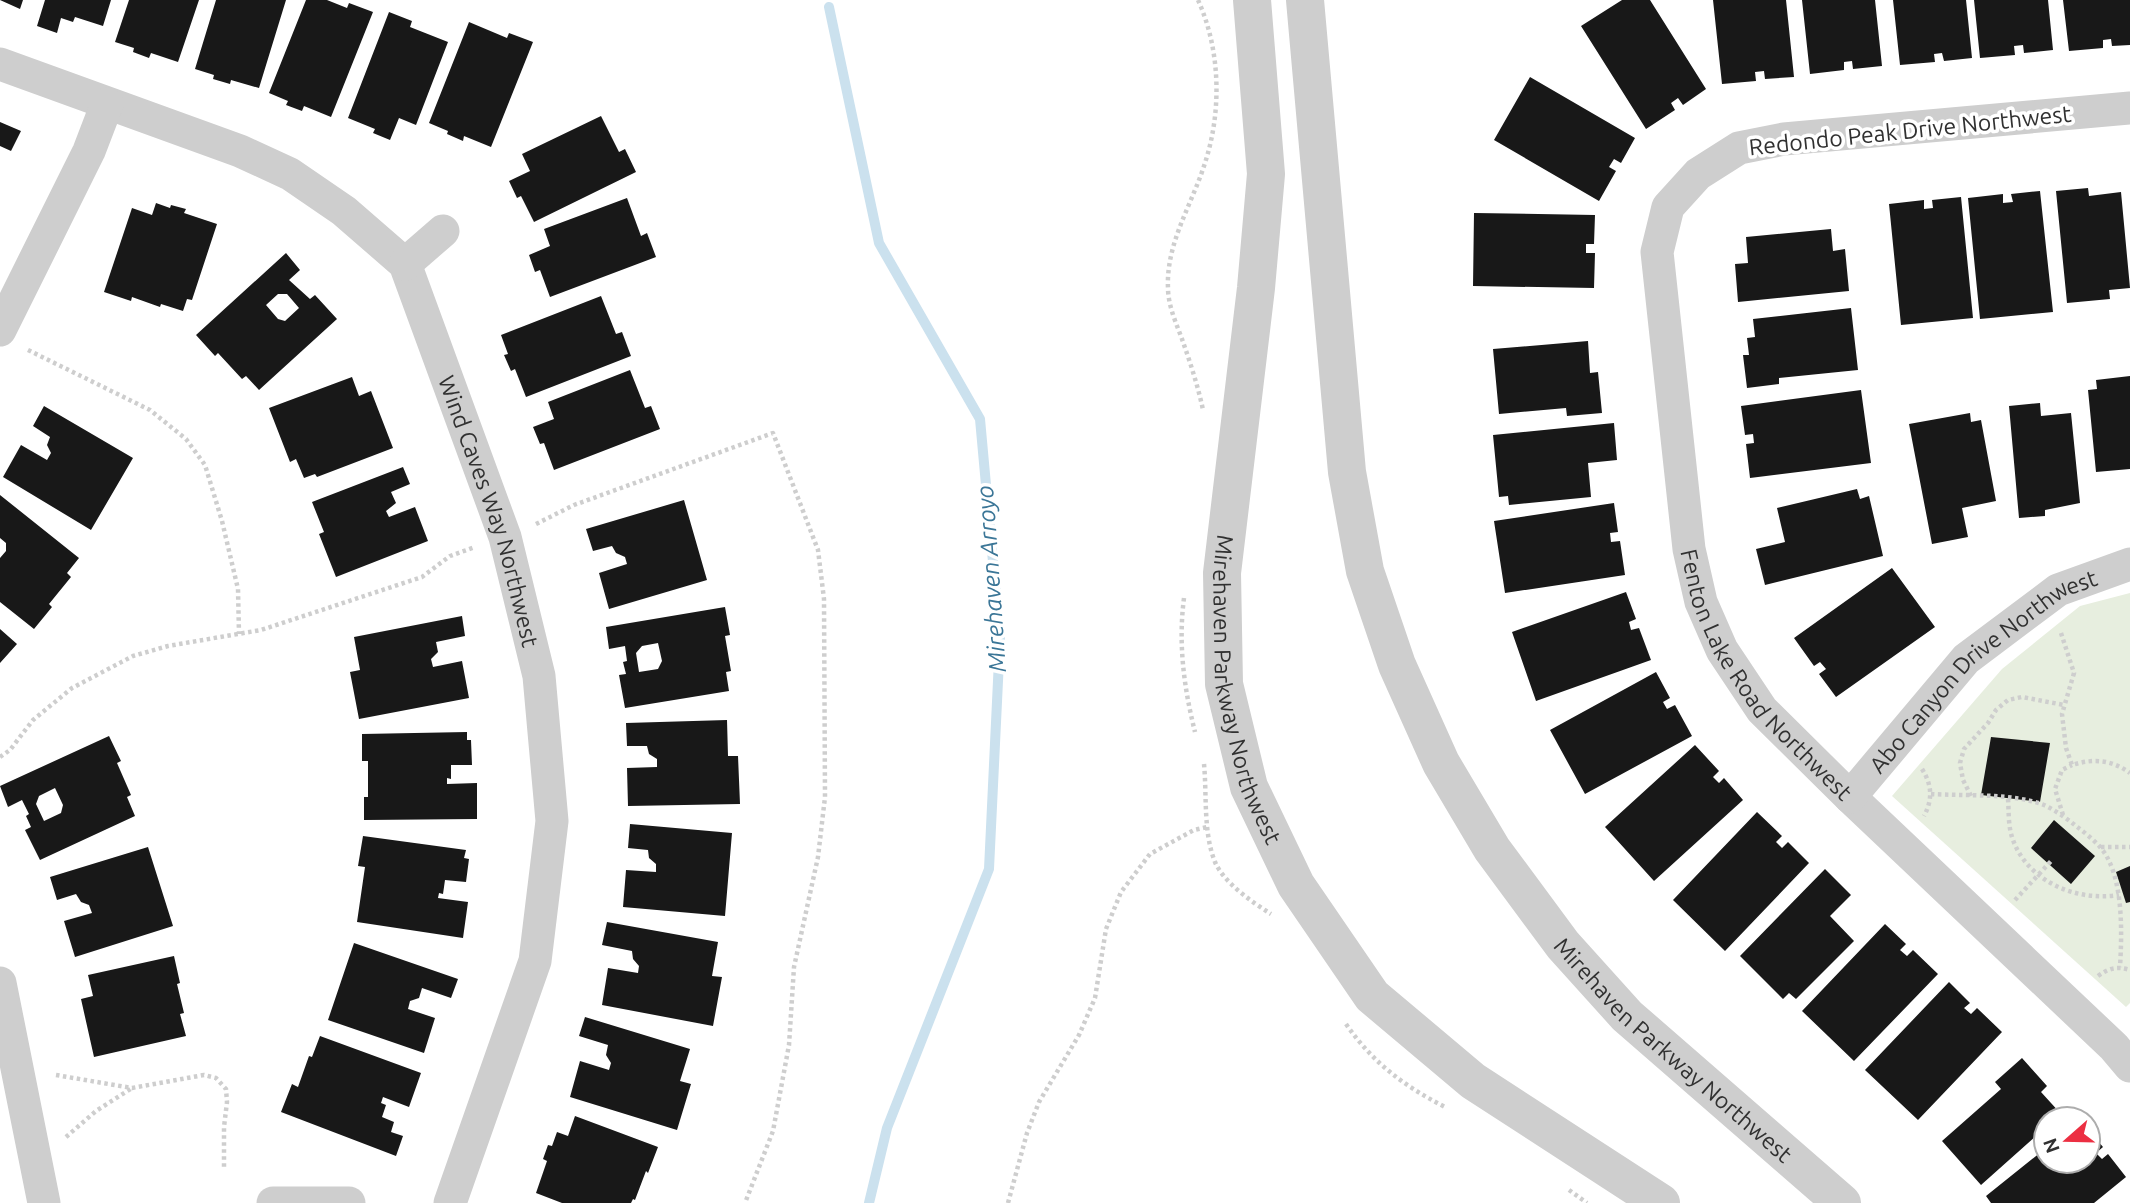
<svg xmlns="http://www.w3.org/2000/svg" width="2130" height="1203" font-family="Ubuntu,sans-serif">
<rect width="100%" height="100%" fill="#fff"/>
<!-- green -->
<path fill="#e7eedf" d="M2130,593V1003L2126,1007L1892,796L2002,669L2080,606Z"/>
<g fill="none" stroke-linecap="round" stroke-linejoin="round">
<!-- stream -->
<path stroke="#cbe1ee" stroke-width="10" d="M829,7L879,243L980,419L1000,639L989,869L887,1128L869,1203"/>
</g>
<!-- building -->
<path fill="#181818" fill-rule="evenodd" d="M0,0H23L20,9Z
M45,0H111L103,26L75,17L73,22L61,18L57,33L37,26Z
M129,0H199L178,62L151,53L149,58L133,52L134,48L115,42Z
M216,0H286L259,88L231,80L230,84L213,79L214,75L195,69Z
M306,0H327L347,8L349,3L373,12L331,117L304,106L302,111L286,105L288,101L269,93Z
M1622,0H1650L1706,89L1683,105L1678,98L1671,103L1675,110L1646,129L1581,26Z
M1713,0H1786L1794,77L1765,79L1764,71L1755,72L1756,81L1722,84Z
M1802,0H1875L1882,66L1853,69L1852,61L1844,62V70L1810,74Z
M1893,0H1966L1972,58L1944,61L1942,53L1934,54L1935,62L1900,65Z
M1974,0H2048L2053,50L2024,53L2023,45L2014,46L2015,55L1980,58Z
M2063,0H2130V45L2112,46L2111,39L2103,40V48L2069,51Z
M389,12L412,21L410,27L448,42L416,125L399,118L390,140L373,133L375,129L348,118Z
M469,22L507,38L509,33L533,42L491,147L464,136L463,141L447,134L448,131L429,123Z
M1530,77L1635,138L1621,163L1614,159L1609,167L1616,171L1599,201L1494,140Z
M601,116L619,152L625,149L636,172L534,222L521,196L517,198L509,181L530,171L522,154Z
M0,122L21,131L11,151L0,146Z
M2088,188L2089,196L2121,192L2130,288L2109,290L2110,299L2067,303L2056,191Z
M2040,191L2053,312L1980,319L1968,198L2003,194V203L2013,202L2011,194Z
M1961,197L1973,318L1901,325L1889,204L1924,200V209L1933,208L1932,200Z
M627,198L641,236L647,233L656,257L550,297L540,270L535,272L529,255L550,246L544,229Z
M156,203L170,208L171,205L186,209L184,213L217,224L192,300L187,299L183,311L161,304L160,307L132,297L131,301L104,292L132,208L152,215Z
M1474,213L1595,215L1594,244H1586V253H1595L1594,288L1473,286Z
M1831,229L1833,251L1845,249L1849,291L1738,302L1735,264L1748,263L1746,237Z
M286,253L300,270L289,280L310,299L315,295L337,319L259,390L246,376L242,379L218,353L215,356L196,335ZM278,294H287L299,308L285,321L278,319L266,305Z
M601,296L616,334L622,332L631,356L526,397L515,369L511,371L504,355L508,354L501,335Z
M1851,308L1858,370L1779,378V384L1747,388L1743,355H1749L1747,338L1755,337L1753,319Z
M1588,341L1590,373L1598,372L1602,413L1567,416L1566,408L1499,414L1493,349Z
M630,370L645,408L651,406L660,429L554,470L544,443L540,444L533,427L554,419L548,402Z
M2130,376V469L2096,472L2088,390L2097,389L2096,380Z
M352,377L359,396L371,391L393,448L317,477L315,474L304,478L296,459L290,462L269,408Z
M1861,390L1871,463L1750,478L1746,444L1754,443L1753,434L1745,435L1741,406Z
M2040,403L2041,416L2071,413L2080,503L2045,510V516L2019,518L2009,406Z
M44,406L133,458L91,530L3,477L21,445L47,460L51,453L47,445L50,437L33,426Z
M1970,413L1971,422L1981,420L1996,501L1962,508L1968,537L1932,544L1909,424Z
M1614,423L1617,460L1588,463L1591,497L1509,505L1508,496L1499,497L1493,435Z
M403,467L410,484L391,492L396,503L386,511L389,517L415,507L428,541L336,577L319,534L324,532L312,502Z
M1857,489L1860,499L1869,496L1883,556L1765,585L1756,549L1785,542L1777,508Z
M0,495L79,558L67,573L71,577L49,604L52,607L34,629L0,602V558L6,551V543L0,538Z
M684,500L707,580L609,609L599,573L627,564L625,557L616,553L612,546L593,551L586,529Z
M1614,503L1618,532L1610,533L1611,542L1620,541L1625,575L1505,593L1494,521Z
M1892,568L1935,627L1836,697L1819,674L1826,669L1820,662L1814,666L1794,638Z
M1626,592L1636,619L1629,622L1631,630L1639,628L1651,660L1536,701L1512,632Z
M725,607L730,635L725,636L731,671L726,672L729,691L625,708L619,675L626,674L623,662L627,661L625,646L609,649L606,627ZM658,643L662,661L658,669L639,672L636,653L642,646Z
M462,616L465,636L436,642L438,652L431,659L433,667L462,661L469,698L359,719L350,672L360,670L354,637Z
M0,629L17,644L0,663Z
M1656,672L1670,698L1663,702L1667,709L1675,705L1692,736L1585,794L1550,730Z
M727,720L728,756H738L740,804L628,806L627,768L657,767V759L649,754L647,746H627L626,723Z
M467,732V740H471L472,765H451V779L447,778V784L477,783V819L364,820V797H368V761H362V734Z
M109,736L121,761L117,763L131,795L127,797L135,816L40,860L25,830L31,827L26,816L29,814L22,800L8,807L0,786ZM55,788L63,805L61,813L44,821L36,804L39,796Z
M1991,737L2050,743L2040,802L1981,795Z
M1695,745L1719,771L1713,777L1719,783L1724,778L1743,800L1654,881L1605,827Z
M1757,812L1782,836L1776,842L1782,848L1788,842L1809,863L1725,951L1673,900Z
M2054,820L2095,856L2071,884L2031,848Z
M630,824L732,833L725,916L623,907L626,870L656,872V864L649,858L648,850L628,848Z
M363,836L466,850L464,858L469,859L466,882L445,880L443,894L439,893L438,898L468,902L463,938L357,922L365,867L358,866Z
M148,847L173,926L75,957L64,921L92,913L89,905L81,902L76,894L57,900L50,877Z
M2130,866V902L2126,903L2116,872Z
M1825,869L1851,895L1830,916L1854,941L1796,999L1789,993L1783,999L1740,956Z
M607,922L718,942L712,976L722,977L713,1026L602,1005L608,968L638,973L639,966L633,959L632,951L602,945Z
M1885,924L1906,944L1900,950L1907,956L1913,950L1938,974L1854,1061L1802,1011Z
M354,943L458,979L451,998L422,988L419,998L410,1001L408,1009L435,1018L424,1053L328,1020Z
M174,956L180,983L177,984L184,1013L180,1014L186,1036L94,1057L81,999L93,996L88,975Z
M1949,982L1970,1003L1964,1008L1971,1014L1977,1008L2002,1032L1918,1120L1865,1070Z
M585,1017L690,1049L680,1081L691,1084L677,1130L570,1097L580,1061L609,1070L611,1063L606,1055L608,1045L579,1036Z
M320,1036L421,1073L409,1107L383,1097L381,1103L386,1105L382,1117L394,1122L391,1132L403,1136L396,1156L281,1112L292,1084L298,1087L309,1056L312,1057Z
M2022,1058L2047,1086L2041,1092L2061,1114L2055,1119H2046V1127L1981,1185L1942,1141L2001,1089L1995,1082Z
M575,1116L658,1147L648,1173L646,1171L635,1200L633,1199L631,1203H562L536,1193L547,1161L543,1159L548,1145L552,1146L557,1132L568,1136Z
M2088,1129L2103,1147L2096,1153L2102,1159L2108,1154L2126,1177L2094,1203H1991L1986,1196L2046,1148V1161H2088Z"/>
<g fill="none" stroke-linecap="round" stroke-linejoin="round">
<!-- path -->
<path stroke="#cecece" stroke-width="4.5" stroke-dasharray="3.5 3.5" stroke-linecap="butt" d="M1198,0C1221,51 1222,113 1204,166C1191,206 1166,244 1168,288C1168,305 1176,323 1182,339C1190,362 1198,386 1203,410
M28,350L150,410L186,439L205,465L222,521L238,589L239,634
M536,524L574,505L773,433L818,550L824,599L825,797L818,857L794,967L789,1045L773,1131L745,1203
M1184,598C1178,644 1184,688 1195,732
M2061,633L2074,673L2062,714L2066,748L2072,765C2094,758 2112,760 2130,773
M0,757L10,750L33,720L72,688L133,656L168,646L261,630L422,577L450,556L475,547
M1204,764C1207,796 1203,832 1215,862C1224,883 1252,902 1271,914
M1922,769C1932,785 1933,799 1924,816
M1931,794C1965,796 2013,793 2044,805C2055,810 2066,818 2076,826C2084,832 2093,839 2100,847C2124,874 2122,933 2120,967
M1971,796L1963,780L1960,763L1964,749L1988,723L1996,710L2008,700L2022,697L2064,705
M2008,799C2009,811 2008,825 2012,837C2026,881 2076,902 2119,895
M2063,815L2055,789L2062,770L2072,765
M2101,847H2130
M2015,900L2052,860
M2098,976C2109,968 2117,966 2130,970
M1346,1024C1373,1063 1404,1086 1445,1107
M56,1075L132,1088L204,1075L216,1078L226,1089L227,1102L224,1127V1169
M66,1137L96,1111L132,1088
M1569,1190L1587,1203
M1008,1203L1027,1133L1039,1102L1079,1035L1095,998L1106,929L1121,892L1150,854L1194,830L1207,827"/>
<!-- minor -->
<g stroke="#cecece" stroke-width="33">
<path id="s1" d="M0,64L240,151L290,174L344,211L405,264L505,537L539,676L552,821L535,961L450,1203"/>
<path id="s2" d="M2130,108L1784,139L1739,148L1698,174L1668,207L1657,252L1689,549L1701,602L1722,650L1762,710L1850,797L2114,1047L2130,1066"/>
<path d="M405,264L443,231"/>
<path d="M0,330L89,151L107,104"/>
<path id="s3" d="M1850,797L1966,659L2058,590L2130,564"/>
<path d="M0,983L44,1203"/>
<path d="M273,1203H349"/>
</g>
<!-- tertiary -->
<g stroke="#cecece" stroke-width="38">
<path id="s4" d="M1252,0L1266,174L1256,288L1222,573L1224,684L1249,787L1296,885L1372,996L1473,1081L1661,1203"/>
<path id="s5" d="M1305,0L1347,472L1365,571L1397,665L1441,763L1492,849L1563,945L1627,1016L1842,1203"/>
</g>
</g>
<g text-anchor="middle" dominant-baseline="central" stroke-width="7" stroke-linejoin="round" paint-order="stroke">
<!-- street labels -->
<g font-size="23" fill="#313131" stroke="#fff">
<text transform="translate(1910 130) rotate(-6)">Redondo Peak Drive Northwest</text>
<text stroke="none"><textPath href="#s1" startOffset="718">Wind Caves Way Northwest</textPath></text>
<text stroke="none"><textPath href="#s2" startOffset="982">Fenton Lake Road Northwest</textPath></text>
<text stroke="none"><textPath href="#s3" startOffset="186">Abo Canyon Drive Northwest</textPath></text>
<text stroke="none"><textPath href="#s4" startOffset="696">Mirehaven Parkway Northwest</textPath></text>
<text stroke="none"><textPath href="#s5" startOffset="1153">Mirehaven Parkway Northwest</textPath></text>
</g>
<!-- water labels -->
<g font-size="24" font-style="italic" fill="#3b7697" stroke="#fff">
<text transform="translate(991 579) rotate(-94)">Mirehaven Arroyo</text>
</g>
</g>
<!-- north arrow -->
<g transform="translate(2067 1140) rotate(250)"><circle r="33" fill="#ffffff" stroke="#adadad" stroke-width="2"/>
<path d="M0-5L12 26L0 18L-12 26Z" fill="#ec2f42"/>
<text y="-10" font-size="19" font-weight="bold" text-anchor="middle" fill="#313131">N</text>
</g>
</svg>
